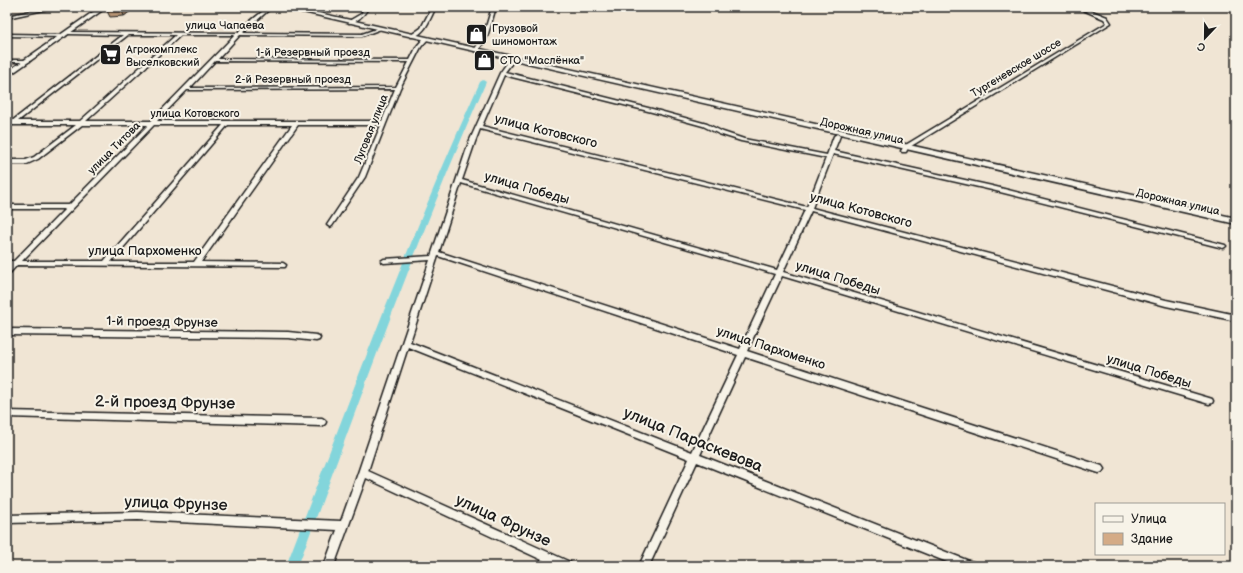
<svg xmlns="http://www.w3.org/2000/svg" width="1243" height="573" font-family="'Balsamiq Sans',sans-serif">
<rect width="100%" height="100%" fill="#f0e5d4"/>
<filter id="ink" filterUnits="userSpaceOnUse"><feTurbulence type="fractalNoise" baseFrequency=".025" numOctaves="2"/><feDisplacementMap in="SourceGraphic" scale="8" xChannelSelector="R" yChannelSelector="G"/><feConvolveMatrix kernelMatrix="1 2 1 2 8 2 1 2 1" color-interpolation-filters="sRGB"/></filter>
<g filter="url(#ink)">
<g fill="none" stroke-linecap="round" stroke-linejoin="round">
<!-- canal -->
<path fill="#83d5db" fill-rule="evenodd" d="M483,80L486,82C416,240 359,404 298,566H286C348,404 408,240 480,82Z"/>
<defs>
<path id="street" d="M50,7H58L7,18V16Z
M268,7H272L243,33L362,34L379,28L381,29L362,36L240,35L218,59L410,60L417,46L424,38L428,39L421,47L400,88L365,177L332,226L330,227L327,225L359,177L381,125H298L201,262L283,263L286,265L285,267L17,265L9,274H7V268L10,265H7V261H14L65,209H7V205H69L148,125H82L38,159L27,164H7V160H26L34,157L76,125H7V121H12L123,35L69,34L67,33L68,32L238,33L247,24ZM128,35H176L80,121H18ZM181,35H235L151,121H86ZM215,61L409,62L396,87L190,88ZM395,89L382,121H157L187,90ZM154,125H223L104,261H22ZM228,125H292L194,262H111Z
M306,7H311L302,12L299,11Z
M365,7H369C364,15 358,22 349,23V21L361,14Z
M432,7H436C430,18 425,36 411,37V35L421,28Z
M492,7H496L487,37L478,51H474V50L483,37Z
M1076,7H1082L1107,17L1111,23L908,148L906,152H902L901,151L904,146L1107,23L1104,19Z
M7,34L64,35L66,36L64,37L7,36Z
M510,59L514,60L505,72L656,110L707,124L723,132L744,139L827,155L834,136L837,134L840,136L834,151L992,186L1225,245L1226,246L1225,247L1223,248L992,190L833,154L812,208L1166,300L1236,315V321L1166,306L811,211L783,272L1209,398L1212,399L1213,401L1212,403L1209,404L782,276L747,351L1099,465L1102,466L1104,469L1102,472L1099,473L745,357L700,455L969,561L973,562L974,566H957L697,462L649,566H639L689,459L408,347L368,471L570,562L571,566H555L366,478L334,566H324L337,530L138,520L7,523V515L138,512L341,521L358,473L430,260L384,263L381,261L384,259L431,256L469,142L500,73ZM504,75L652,112L703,126L719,134L741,141L826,158L807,207L482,126ZM480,129L805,210L777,270L462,180L475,142ZM461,183L775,274L740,349L439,252ZM438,256L738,355L692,452L410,342Z
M7,60H28L30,61L28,62H7Z
M7,329L288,332L316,335L319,336L320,338L319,340L316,341L288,338L7,335Z
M7,411L322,418L325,420L326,422L325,424L322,426L7,417Z"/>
<path id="secondary" d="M100,7H107L7,77V72Z
M281,7H292L1236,218V224Z"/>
</defs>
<!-- street casing -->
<use href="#street" stroke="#1c1c1c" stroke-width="3"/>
<!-- secondary casing -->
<use href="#secondary" stroke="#1c1c1c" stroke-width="3"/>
<!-- street -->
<use href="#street" fill="#f7f3e8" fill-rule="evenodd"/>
<!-- secondary -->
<use href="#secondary" fill="#f7f3e8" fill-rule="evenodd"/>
</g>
<!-- wall -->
<path fill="#b69373" stroke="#1c1c1c" d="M136,7L124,16L110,17L107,11Z"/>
<!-- shaded-wall -->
<path fill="#94785e" stroke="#1c1c1c" d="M126,7H136L124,16L122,11Z"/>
<!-- building -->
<path fill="#d4ab86" stroke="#1c1c1c" d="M112,7H126L122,11H107Z"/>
</g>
<!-- icons -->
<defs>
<symbol id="shop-square" viewBox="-11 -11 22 22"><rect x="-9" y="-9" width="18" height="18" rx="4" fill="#1c1c1c" stroke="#f7f3e8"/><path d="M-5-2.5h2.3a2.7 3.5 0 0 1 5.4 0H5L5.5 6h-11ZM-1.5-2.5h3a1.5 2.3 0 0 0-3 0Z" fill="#fff"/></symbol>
<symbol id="supermarket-square" viewBox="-11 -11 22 22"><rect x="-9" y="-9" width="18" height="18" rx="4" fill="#1c1c1c" stroke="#f7f3e8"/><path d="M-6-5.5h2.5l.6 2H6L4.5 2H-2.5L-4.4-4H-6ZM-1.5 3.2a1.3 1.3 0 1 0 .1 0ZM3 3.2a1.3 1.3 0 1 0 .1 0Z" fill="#fff"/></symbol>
</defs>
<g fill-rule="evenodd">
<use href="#shop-square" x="464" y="22" width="25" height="25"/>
<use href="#supermarket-square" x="98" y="42" width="25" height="25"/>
<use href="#shop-square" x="472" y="48" width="25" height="25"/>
</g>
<g text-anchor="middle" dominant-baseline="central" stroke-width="4" stroke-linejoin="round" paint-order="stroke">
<!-- far-street labels -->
<g font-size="11" fill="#1c1c1c" stroke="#f7f3e8">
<text x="225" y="25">улица Чапаева</text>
<text x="313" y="52">1-й Резервный проезд</text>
<text transform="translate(1016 68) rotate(-31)">Тургеневское шоссе</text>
<text x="293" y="79">2-й Резервный проезд</text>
<text x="195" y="113">улица Котовского</text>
<text transform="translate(371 129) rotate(-68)">Луговая улица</text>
<text transform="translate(862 131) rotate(13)">Дорожная улица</text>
<text transform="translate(114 148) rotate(-45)">улица Титова</text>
<text transform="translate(1178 202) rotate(13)">Дорожная улица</text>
</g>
<!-- far-poi labels -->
<g font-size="11" fill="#1c1c1c" stroke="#f7f3e8" text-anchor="start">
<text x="492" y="28">Грузовой<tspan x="492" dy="13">шиномонтаж</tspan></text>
<text x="126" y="49">Агрокомплекс<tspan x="126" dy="13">Выселковский</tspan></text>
<text x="500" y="60">СТО "Маслёнка"</text>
</g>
<!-- street labels -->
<g font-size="13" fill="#1c1c1c" stroke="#f7f3e8">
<text transform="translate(546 131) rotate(14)">улица Котовского</text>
<text transform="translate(527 188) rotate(16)">улица Победы</text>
<text transform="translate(861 210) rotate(15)">улица Котовского</text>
<text x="145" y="251">улица Пархоменко</text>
<text transform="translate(838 278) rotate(17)">улица Победы</text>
<text transform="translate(162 322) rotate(1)">1-й проезд Фрунзе</text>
<text transform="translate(771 348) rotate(18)">улица Пархоменко</text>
<text transform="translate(1149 371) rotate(17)">улица Победы</text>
</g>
<!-- near-street labels -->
<g font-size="16" fill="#1c1c1c" stroke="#f7f3e8">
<text transform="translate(165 403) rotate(1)">2-й проезд Фрунзе</text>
<text transform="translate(693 440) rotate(22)">улица Параскевова</text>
<text transform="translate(176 504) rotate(2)">улица Фрунзе</text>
<text transform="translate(503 521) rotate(25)">улица Фрунзе</text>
</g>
</g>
<!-- margin -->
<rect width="1243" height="573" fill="none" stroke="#f7f3e8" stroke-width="24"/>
<rect x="12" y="12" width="1219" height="549" fill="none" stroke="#1c1c1c" stroke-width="1.5" filter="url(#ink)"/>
<!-- legend -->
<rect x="1095" y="503" width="130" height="52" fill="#f7f3e8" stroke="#9f9d96"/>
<rect x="1103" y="516" width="20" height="6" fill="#f7f3e8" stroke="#9f9d96"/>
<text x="1131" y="523" font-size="12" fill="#1c1c1c">Улица</text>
<rect x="1103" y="533" width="20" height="12" fill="#d4ab86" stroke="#9f9d96"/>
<text x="1131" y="543" font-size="12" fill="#1c1c1c">Здание</text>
<!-- north arrow -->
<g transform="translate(1205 38) rotate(202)" stroke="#f7f3e8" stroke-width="3" paint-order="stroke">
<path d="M0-3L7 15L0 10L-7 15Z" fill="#1c1c1c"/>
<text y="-6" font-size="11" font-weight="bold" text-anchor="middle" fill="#1c1c1c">С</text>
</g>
</svg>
